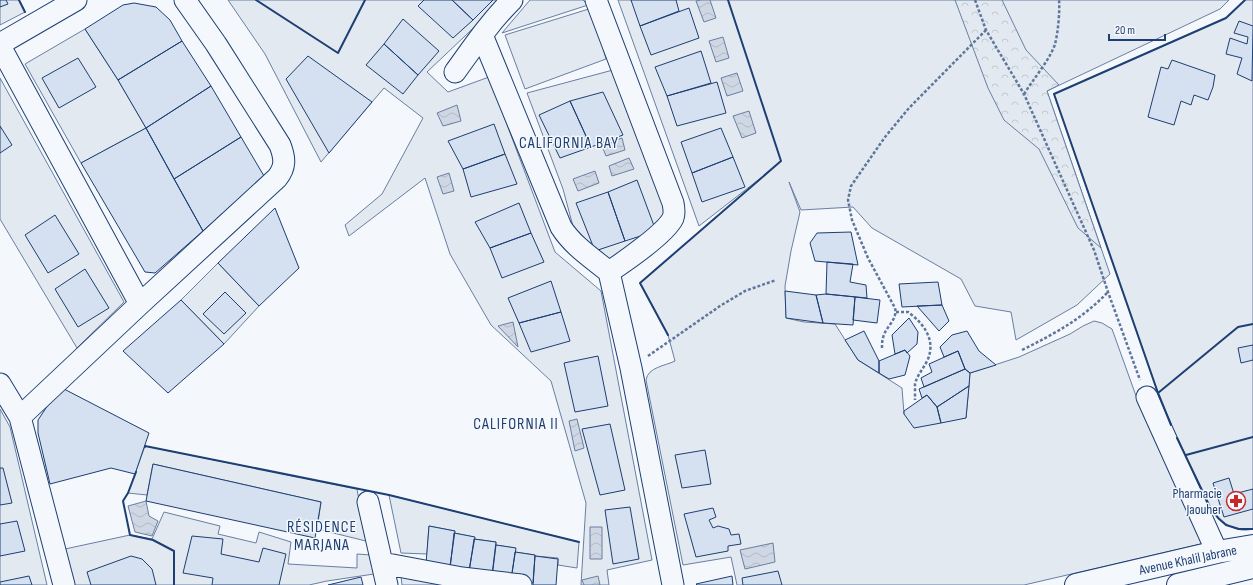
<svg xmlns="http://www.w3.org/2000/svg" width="1253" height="585" font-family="'Sofia Sans Condensed',sans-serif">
<defs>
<pattern id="forest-crowns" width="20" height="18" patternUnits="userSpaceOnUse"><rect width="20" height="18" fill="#e3e9f0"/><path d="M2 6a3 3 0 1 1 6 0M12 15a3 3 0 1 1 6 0" fill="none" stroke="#c2c9d1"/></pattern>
<pattern id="water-waves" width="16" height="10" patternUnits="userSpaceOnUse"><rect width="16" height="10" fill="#cfd7e4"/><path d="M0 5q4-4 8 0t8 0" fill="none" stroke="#b1bac7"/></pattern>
</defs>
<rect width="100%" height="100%" fill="#f4f7fb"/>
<!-- green -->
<path fill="#e3e9f0" stroke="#687fa3" d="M0,0H19L25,12L0,25Z
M228,0H503L427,72L448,92L489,77L555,252L601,291L652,560L607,570L609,585H581L586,503L551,381L491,325L450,254L425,178L349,236L345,225L382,194L423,118L384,88L321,162L265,54Z
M530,0H583L588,5L502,33Z
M618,0H1229L1220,9L1047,91L1110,274L1077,305L1016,340L1011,312L975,306L961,279L872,228L853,207L801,210L789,182L800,212L791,251L785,286L786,318L804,322L835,324L858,360L902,388L904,414L966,418L970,373L1019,357L1070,334L1083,326L1094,321L1102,323L1112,329L1140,407L1205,543L1024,585H737L731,557L683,565L646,380C648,367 665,366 675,361L668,335L640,283L771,170L699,226Z
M1245,0H1253V529C1234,534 1220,521 1210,507L1174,432L1158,393L1054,94L1226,18Z
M592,8L606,59L525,89L505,35Z
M85,29L118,80L146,128L81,163L25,64Z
M613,70L669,215L613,266L574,230L563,189L527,93Z
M0,78L124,302L77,348L0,219Z
M218,263L259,306L224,344L181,300Z
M0,409L10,427L47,585H0Z
M145,446L357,489L366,541L317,529L321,502L153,464L147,495L128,493Z
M389,495L579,542L577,568L558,565V558L535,556V555L515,552V548L496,545V542L474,539V537L454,533L455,531L429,526L427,554L401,553Z
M164,512L220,526L218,534L256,543L259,532L291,542L288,564L357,568V554L371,555L374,574L327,581L309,585H74L65,549L130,535L152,539Z
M401,576L455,585H402Z"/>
<!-- forest -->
<path fill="url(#forest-crowns)" stroke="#687fa3" d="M955,0H1002L1026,50L1059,85L1047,91L1101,248L1078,228L1039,149L1004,120L988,88Z"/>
<!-- water -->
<path fill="url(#water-waves)" stroke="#687fa3" d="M701,0H710L716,18L704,22L696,1Z
M723,37L729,58L716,62L709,41Z
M737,73L743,91L727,96L721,78Z
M457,105L461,121L443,126L437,113Z
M749,111L756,133L742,138L733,116Z
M622,138L625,150L606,156L602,146Z
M629,158L634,169L612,176L609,166Z
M595,171L599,183L578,191L573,179Z
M449,173L454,191L443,194L437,177Z
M513,322L518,347L498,326Z
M577,419L584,448L575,451L569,421Z
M146,501L149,516L158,521L152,536L135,532L128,506Z
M590,527H602V559H590Z
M773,543L775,562L745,569L740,550Z
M598,576L600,585H584L582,580Z"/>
<!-- building -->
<path fill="#d5e0f0" stroke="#1d3f73" d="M0,0H6L8,4L0,7Z
M424,0H452L473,20L453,38L418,6Z
M452,0H493L473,20Z
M631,0H676L679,11L640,26Z
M134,3L156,7L170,20L182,41L118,80L85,29L123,5Z
M689,8L699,38L651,55L640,26Z
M403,19L439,51L418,75L384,44Z
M1239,21L1253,26L1252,81L1237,74L1242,58L1226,54L1230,38L1247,44L1248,37L1234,33Z
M182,41L211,86L146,128L118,80Z
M384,44L418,75L403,94L366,65Z
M701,51L711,83L667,96L655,67Z
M308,56L372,102L329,153L286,79Z
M78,58L96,87L59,108L42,78Z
M1172,60L1215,75L1213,87L1208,100L1194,95L1191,105L1181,101L1174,125L1148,117L1161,67L1168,69Z
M717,82L726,113L677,126L667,96Z
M211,86L241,137L174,179L146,128Z
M603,92L623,135L591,147L570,101Z
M570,101L591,147L560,158L539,115Z
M494,124L505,154L463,169L448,141Z
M0,126L12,145L0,153Z
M146,128L203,231L155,273L145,272L81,163Z
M721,128L733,157L692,173L681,142Z
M241,137L264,176L203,231L174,179Z
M505,154L517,184L471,197L463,169Z
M733,157L745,187L702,202L692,173Z
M637,180L656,231L625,241L608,192Z
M608,192L625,241L595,251L576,203Z
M519,203L531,233L490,248L475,222Z
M275,208L299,268L259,306L218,263Z
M55,215L79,254L48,273L25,235Z
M851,232L858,265L815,261L810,243L817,233Z
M531,233L544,262L502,278L490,248Z
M827,262L853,264L850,282L866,285L867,298L826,294Z
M85,269L109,308L78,327L55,289Z
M551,281L561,312L519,323L508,298Z
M938,282L942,305L902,307L899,284Z
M785,291L816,295L823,323L786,318Z
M225,292L246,313L224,334L203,314Z
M826,294L855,297L853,325L823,323L816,295Z
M855,297L880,300L877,323L853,320Z
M181,300L224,344L168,393L123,351Z
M942,305L949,321L939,331L917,306Z
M561,312L570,341L531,352L519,323Z
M909,318L918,332L917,344L907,353L905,350L895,354L892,335Z
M864,331L879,361V373L858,360L845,340Z
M967,331L979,351L996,365L970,373L965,369L958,351L944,357L940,347L952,335Z
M1253,345V360L1241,363L1238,348Z
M905,350L910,356L905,375L889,379L879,373V361Z
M958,351L965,369L924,387L921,378L932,372L929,364Z
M598,356L608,406L575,412L564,363Z
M965,369L970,373L969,386L937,407L927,395L922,398L919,389Z
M969,386L966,418L941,423L937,407Z
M64,389L149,433L135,474L111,468L50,484L38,433V420L48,405Z
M927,395L937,407L941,423L914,428L904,414V411Z
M610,424L625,490L600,495L582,429Z
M705,450L711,484L682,488L675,455Z
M153,464L321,502L315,538L146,501Z
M0,468H3L12,503L0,505Z
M1229,478L1234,494L1253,489V509L1224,517L1213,483Z
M630,507L639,559L613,564L605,510Z
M713,508L716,517L709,520L713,528L718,526L729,529L731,535L739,534L741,544L728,546V551L696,557L684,514Z
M17,521L25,551L0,556V524Z
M429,526L455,531L450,566L426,564Z
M454,533L475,537L469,570L450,569Z
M192,536L223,539L221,554L259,562L263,548L286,554L279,585H212L213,578L183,573Z
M474,539L496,542L492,575L469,573Z
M496,545L516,548L511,579L492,577Z
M515,552L535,555L533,583L511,581Z
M131,556L142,559L152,569L156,585H91L87,572Z
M535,556L558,559L556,585H533Z
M778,571L782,585H743L742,578Z
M29,576L32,585H0V582Z
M732,576L733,585H697L696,584Z
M361,577L363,585H328Z"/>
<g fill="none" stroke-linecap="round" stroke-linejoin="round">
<defs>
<path id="minor" d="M596,0L673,203C674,208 675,213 673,218C666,233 624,262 609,272L631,368L673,585
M482,35L561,227C573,246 592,258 609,272
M0,44L76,0
M0,46L140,304
M455,72C473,47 490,22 512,0
M0,384L20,417L64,585
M1147,397L1217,552
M20,417L140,304L277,178C286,167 285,158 280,145L216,44L185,0
M368,502L387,585
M382,563L462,578L521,585"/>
<path id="major" d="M1076,585L1217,552L1253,546
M1178,585L1253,567"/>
</defs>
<!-- minor casing -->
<use href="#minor" stroke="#1d3f73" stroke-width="23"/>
<!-- major casing -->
<use href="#major" stroke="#1d3f73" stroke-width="24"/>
<!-- path -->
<path stroke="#5e769c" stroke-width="2.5" stroke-dasharray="3 2" stroke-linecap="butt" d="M975,0L986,30L1024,94L1094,250L1108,292L1140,380
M1024,94C1032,81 1051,58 1055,44C1058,33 1060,11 1059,0
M896,312H908C923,323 936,339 928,359C924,368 917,375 915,384C915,389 915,395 915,400
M882,348C882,345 882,341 883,338C885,327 898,320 895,308L868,258L852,220L848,200L851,186L885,137L909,108L986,30
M1022,350C1056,333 1082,319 1108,292
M648,356L720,306L745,291L776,280"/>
<!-- minor -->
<use href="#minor" stroke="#f4f7fb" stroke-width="21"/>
<!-- major -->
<use href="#major" stroke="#f4f7fb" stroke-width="22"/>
<!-- wall -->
<path stroke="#1d3f73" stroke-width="2" d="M19,0L25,12
M256,0L338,53L365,0
M1245,0L1226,18L1054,94L1158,393L1238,327L1253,324
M668,335L640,283L781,161L728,0
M1158,393L1171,425
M1177,438L1210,507L1218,518L1226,525L1239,529H1253
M145,447V446L389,495L579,542
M1186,455L1253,437
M136,472L128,493L123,501L130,535L153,540L174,551V585"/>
</g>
<!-- icons -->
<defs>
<symbol id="pharmacy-ring" viewBox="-11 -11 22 22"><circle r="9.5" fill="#f4f7fb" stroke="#c62828" stroke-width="1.5"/><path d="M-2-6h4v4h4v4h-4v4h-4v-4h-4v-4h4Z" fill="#c62828"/></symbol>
</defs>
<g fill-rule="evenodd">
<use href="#pharmacy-ring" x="1225" y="490" width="22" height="22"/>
</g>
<g text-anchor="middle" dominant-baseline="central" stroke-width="3" stroke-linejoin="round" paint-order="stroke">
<!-- poi labels -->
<g font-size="14" fill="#1d3f73" stroke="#f4f7fb" text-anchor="end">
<text x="1222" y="493">Pharmacie<tspan x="1222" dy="16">Jaouher</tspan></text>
</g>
<!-- street labels -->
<g font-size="14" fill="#1d3f73" stroke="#f4f7fb">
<text transform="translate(1188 560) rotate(-12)">Avenue Khalil Jabrane</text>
</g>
<!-- quarter labels -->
<g font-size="16" letter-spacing="1" fill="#1d3f73" stroke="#f4f7fb">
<text x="569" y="143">CALIFORNIA BAY</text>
<text x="516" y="424">CALIFORNIA II</text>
<text x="322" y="527">RÉSIDENCE<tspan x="322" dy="18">MARJANA</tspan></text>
</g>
</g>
<!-- scale -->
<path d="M1109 34v6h56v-6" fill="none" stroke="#1d3f73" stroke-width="2"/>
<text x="1115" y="34" font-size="12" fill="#1d3f73" stroke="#f4f7fb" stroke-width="3" paint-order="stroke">20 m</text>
</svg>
